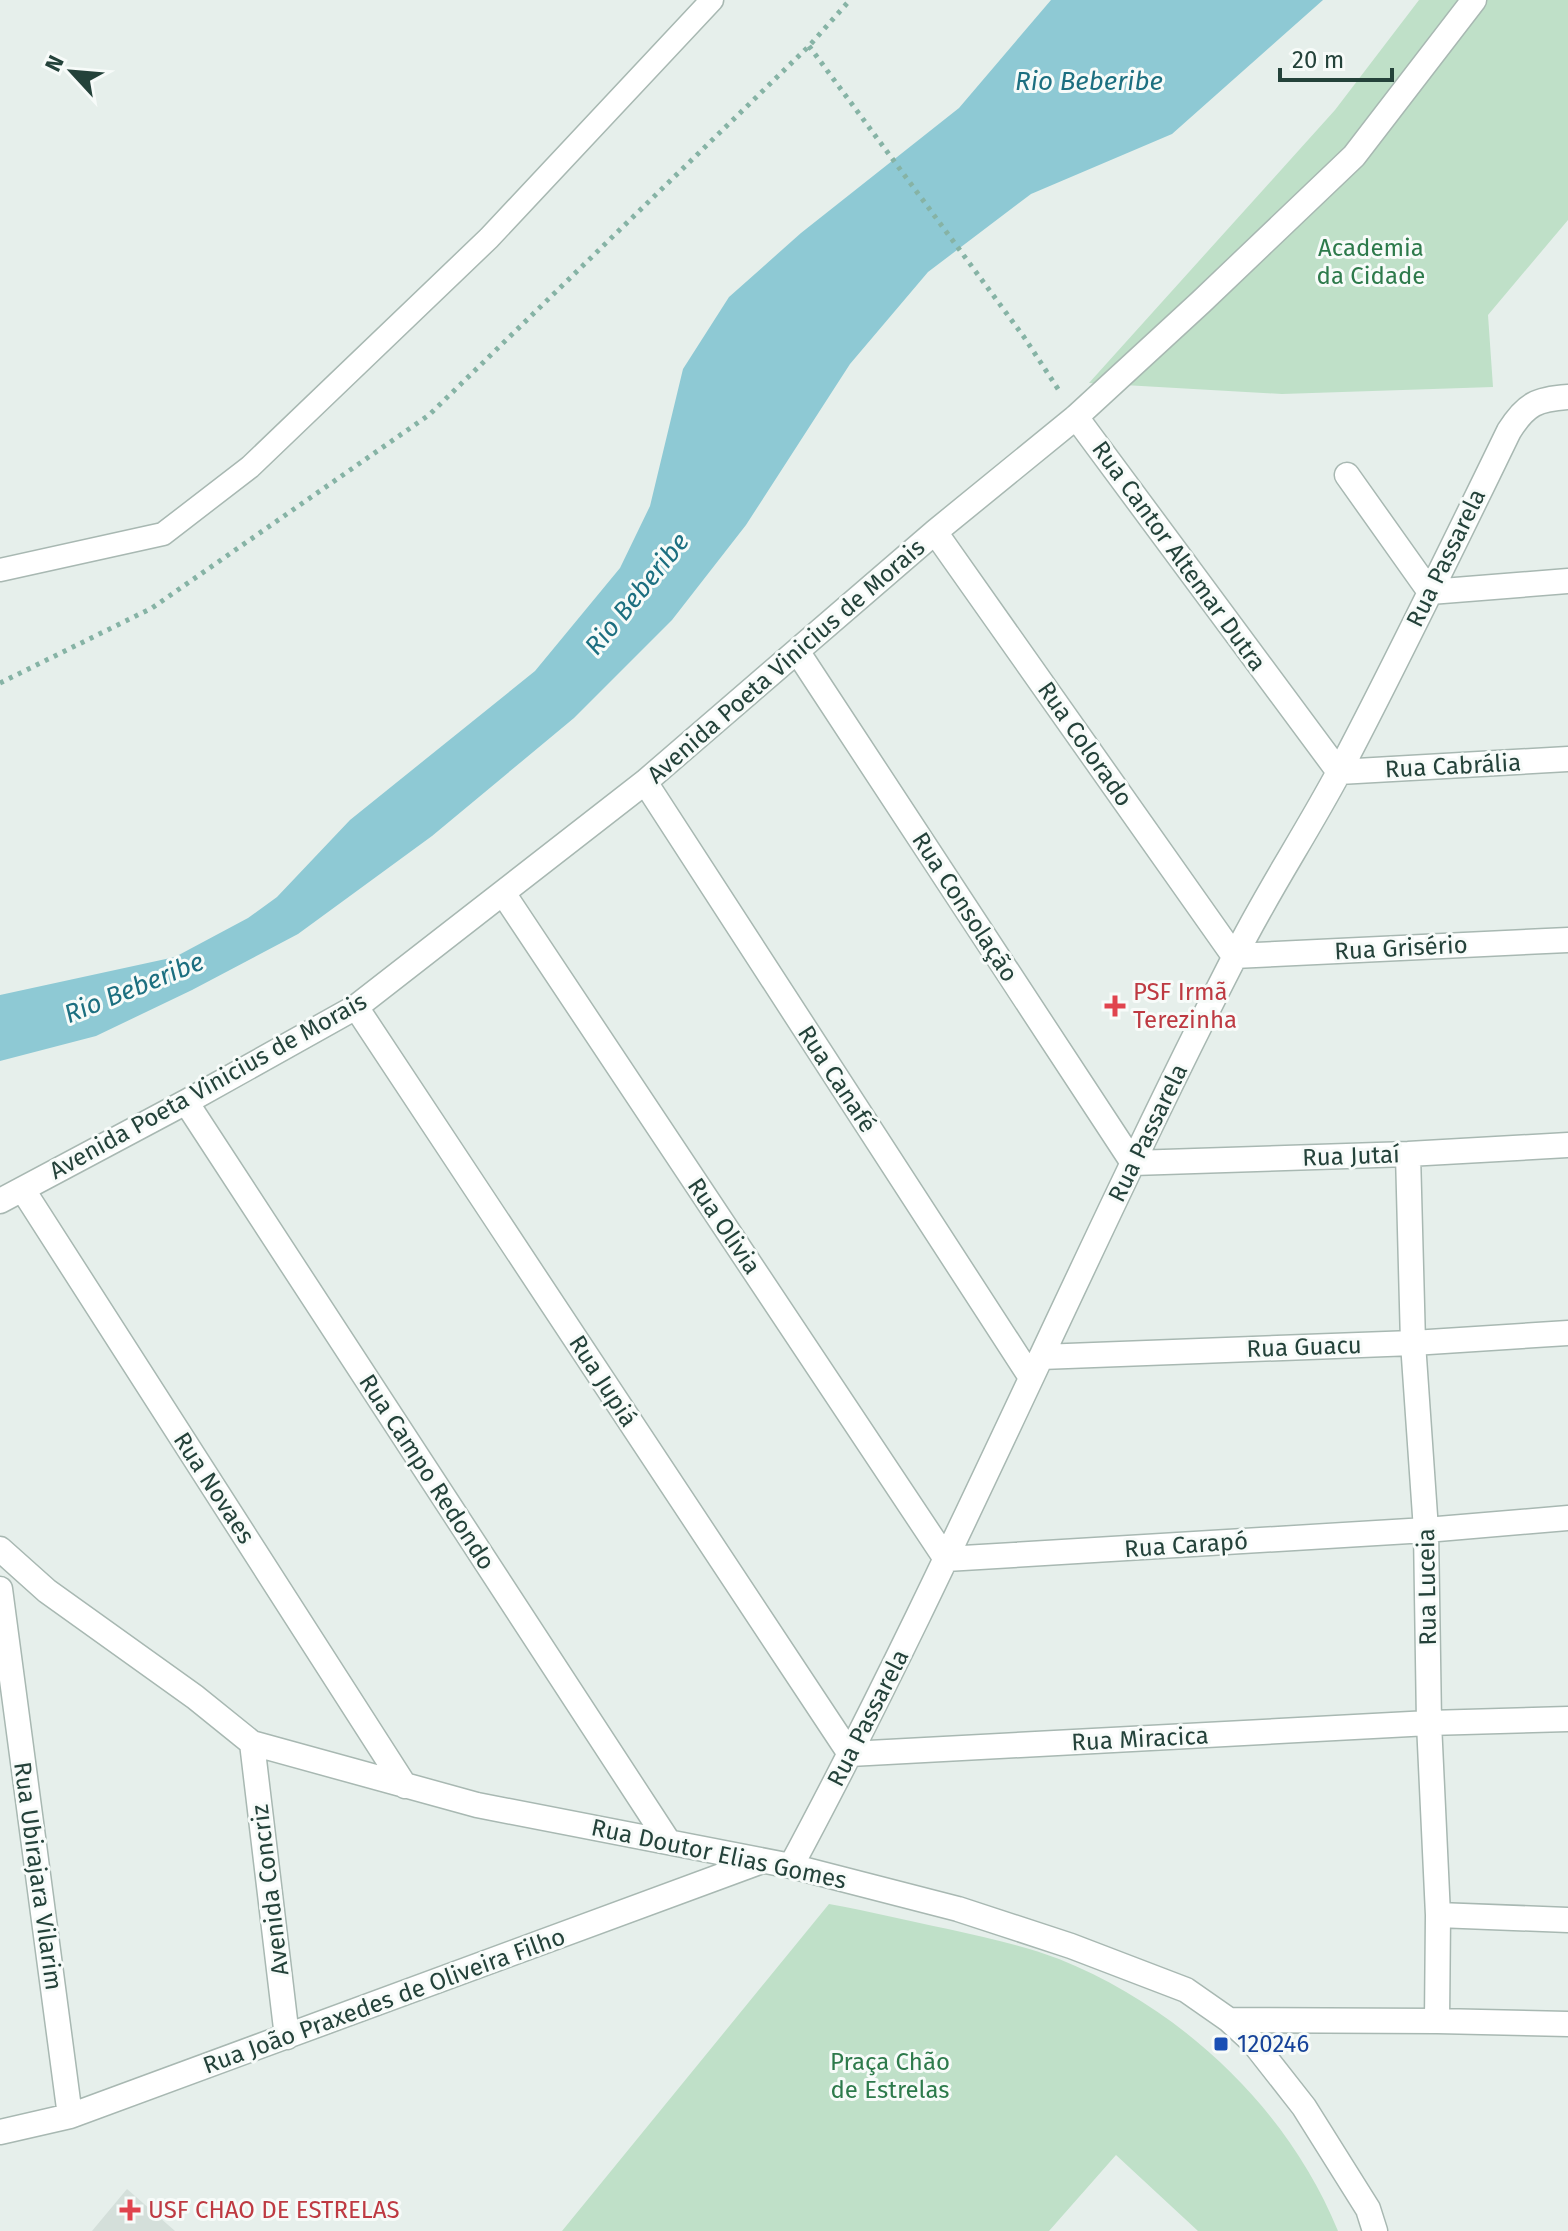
<svg xmlns="http://www.w3.org/2000/svg" width="1568" height="2231" font-family="'Fira Sans',sans-serif">
<rect width="100%" height="100%" fill="#e6efeb"/>
<!-- built -->
<path fill="#d4dfda" d="M127,2189L175,2231H92Z"/>
<!-- green -->
<path fill="#bfe0c8" d="M1419,0H1568V220L1488,315L1493,387L1282,394L1089,383L1335,110Z
M829,1904C869,1911 909,1921 948,1929C986,1938 1023,1945 1059,1959C1181,2008 1288,2108 1338,2231H1198L1116,2155L1049,2231H562Z"/>
<!-- water -->
<path fill="#8ec9d4" d="M1051,0H1323L1172,134L1031,194L928,272L850,364L746,525L672,620L574,718L432,836L298,934L192,990L96,1036L0,1061V995L175,957L248,918L277,897L350,820L535,671L620,568L650,506L683,369L729,297L801,233L959,108Z"/>
<g fill="none" stroke-linecap="round" stroke-linejoin="round">
<defs>
<path id="service" d="M0,570L163,534L250,467L489,238L712,0"/>
<path id="minor" d="M1076,417L1339,772L1568,759
M1347,475L1430,592L1568,581
M935,532L1234,956L1568,940
M797,651L1133,1163L1408,1154L1568,1145
M645,782L1030,1376
M503,893L946,1559L1426,1530L1568,1518
M356,1007L850,1754L1429,1723L1568,1719
M186,1102L668,1841
M1408,1154L1413,1343L1426,1530L1429,1723L1438,1915L1437,2021
M23,1190L405,1786
M0,1201L186,1102L356,1007L645,782L935,532L1076,417L1201,302L1354,156L1474,0
M1041,1357L1413,1343L1568,1333
M0,1549L47,1591L195,1697L252,1743L477,1805L791,1866L958,1909L1071,1946L1186,1990L1229,2020L1253,2042L1304,2107L1368,2209L1375,2231
M0,1589L70,2116
M252,1743L287,2037
M791,1866C950,1570 1080,1259 1233,960C1265,895 1306,834 1340,770C1399,658 1454,544 1509,431C1526,404 1537,399 1568,397
M1438,1915L1568,1920
M1229,2020L1437,2021L1568,2024
M0,2132L70,2116L762,1861"/>
</defs>
<!-- service casing -->
<use href="#service" stroke="#a8b8b2" stroke-width="25"/>
<!-- minor casing -->
<use href="#minor" stroke="#a8b8b2" stroke-width="27"/>
<!-- path -->
<path stroke="#86b3a5" stroke-width="5" stroke-dasharray="4 6" stroke-linecap="butt" d="M809,46L1024,337L1060,392
M0,683L152,608L429,415L809,46L850,0"/>
<!-- service -->
<use href="#service" stroke="#fff" stroke-width="22"/>
<!-- minor -->
<use href="#minor" stroke="#fff" stroke-width="24"/>
</g>
<!-- markers -->
<g fill="#e0444e" stroke="#f7fbf9" stroke-width="3">
<path d="M1111 994h8v8h8v8h-8v8h-8v-8h-8v-8h8z"/>
<path d="M126 2198h8v8h8v8h-8v8h-8v-8h-8v-8h8z"/>
</g>
<rect fill="#1a4fb4" stroke="#f7fbf9" stroke-width="3" x="1213" y="2036" width="16" height="16" rx="4"/>
<g text-anchor="middle" dominant-baseline="central" stroke-width="6" stroke-linejoin="round" paint-order="stroke">
<!-- park labels -->
<g font-size="24" fill="#2d7a4b" stroke="#f7fbf9">
<text x="1371" y="248">Academia<tspan x="1371" dy="28">da Cidade</tspan></text>
<text x="890" y="2062">Praça Chão<tspan x="890" dy="28">de Estrelas</tspan></text>
</g>
<!-- street labels -->
<g font-size="24" fill="#24423a" stroke="#f7fbf9">
<text transform="translate(1179 556) rotate(54)">Rua Cantor Altemar Dutra</text>
<text transform="translate(1446 558) rotate(-64)">Rua Passarela</text>
<text transform="translate(786 661) rotate(-41)">Avenida Poeta Vinicius de Morais</text>
<text transform="translate(1085 744) rotate(55)">Rua Colorado</text>
<text transform="translate(1453 766) rotate(-3)">Rua Cabrália</text>
<text transform="translate(965 907) rotate(57)">Rua Consolação</text>
<text transform="translate(1401 948) rotate(-3)">Rua Grisério</text>
<text transform="translate(837 1079) rotate(57)">Rua Canafé</text>
<text transform="translate(208 1086) rotate(-29)">Avenida Poeta Vinicius de Morais</text>
<text transform="translate(1148 1133) rotate(-64)">Rua Passarela</text>
<text transform="translate(1351 1156) rotate(-2)">Rua Jutaí</text>
<text transform="translate(724 1226) rotate(56)">Rua Olivia</text>
<text transform="translate(1304 1347) rotate(-2)">Rua Guacu</text>
<text transform="translate(603 1381) rotate(57)">Rua Jupiá</text>
<text transform="translate(427 1472) rotate(57)">Rua Campo Redondo</text>
<text transform="translate(214 1488) rotate(57)">Rua Novaes</text>
<text transform="translate(1186 1545) rotate(-4)">Rua Carapó</text>
<text transform="translate(1427 1587) rotate(-91)">Rua Luceia</text>
<text transform="translate(868 1718) rotate(-63)">Rua Passarela</text>
<text transform="translate(1140 1739) rotate(-3)">Rua Miracica</text>
<text transform="translate(719 1854) rotate(12)">Rua Doutor Elias Gomes</text>
<text transform="translate(38 1876) rotate(82)">Rua Ubirajara Vilarim</text>
<text transform="translate(270 1890) rotate(-97)">Avenida Concriz</text>
<text transform="translate(384 2001) rotate(-20)">Rua João Praxedes de Oliveira Filho</text>
</g>
<!-- health labels -->
<g font-size="24" fill="#be3a42" stroke="#f7fbf9" text-anchor="start">
<text x="1133" y="992">PSF Irmã<tspan x="1133" dy="28">Terezinha</tspan></text>
<text x="148" y="2210">USF CHAO DE ESTRELAS</text>
</g>
<!-- transit labels -->
<g font-size="24" fill="#164399" stroke="#f7fbf9" text-anchor="start">
<text x="1237" y="2044">120246</text>
</g>
<!-- water labels -->
<g font-size="26" font-style="italic" fill="#1c6f80" stroke="#f7fbf9">
<text x="1089" y="81">Rio Beberibe</text>
<text transform="translate(637 594) rotate(-51)">Rio Beberibe</text>
<text transform="translate(134 988) rotate(-22)">Rio Beberibe</text>
</g>
</g>
<!-- north arrow -->
<g transform="translate(72 72) rotate(296)" stroke="#f7fbf9" stroke-width="6" paint-order="stroke">
<path d="M0-6L14 30L0 20L-14 30Z" fill="#24423a"/>
<text y="-12" font-size="22" font-weight="bold" text-anchor="middle" fill="#24423a">N</text>
</g>
<!-- scale -->
<path d="M1280 68v12h112v-12" fill="none" stroke="#24423a" stroke-width="4"/>
<text x="1292" y="68" font-size="24" fill="#24423a" stroke="#f7fbf9" stroke-width="6" paint-order="stroke">20 m</text>
</svg>
